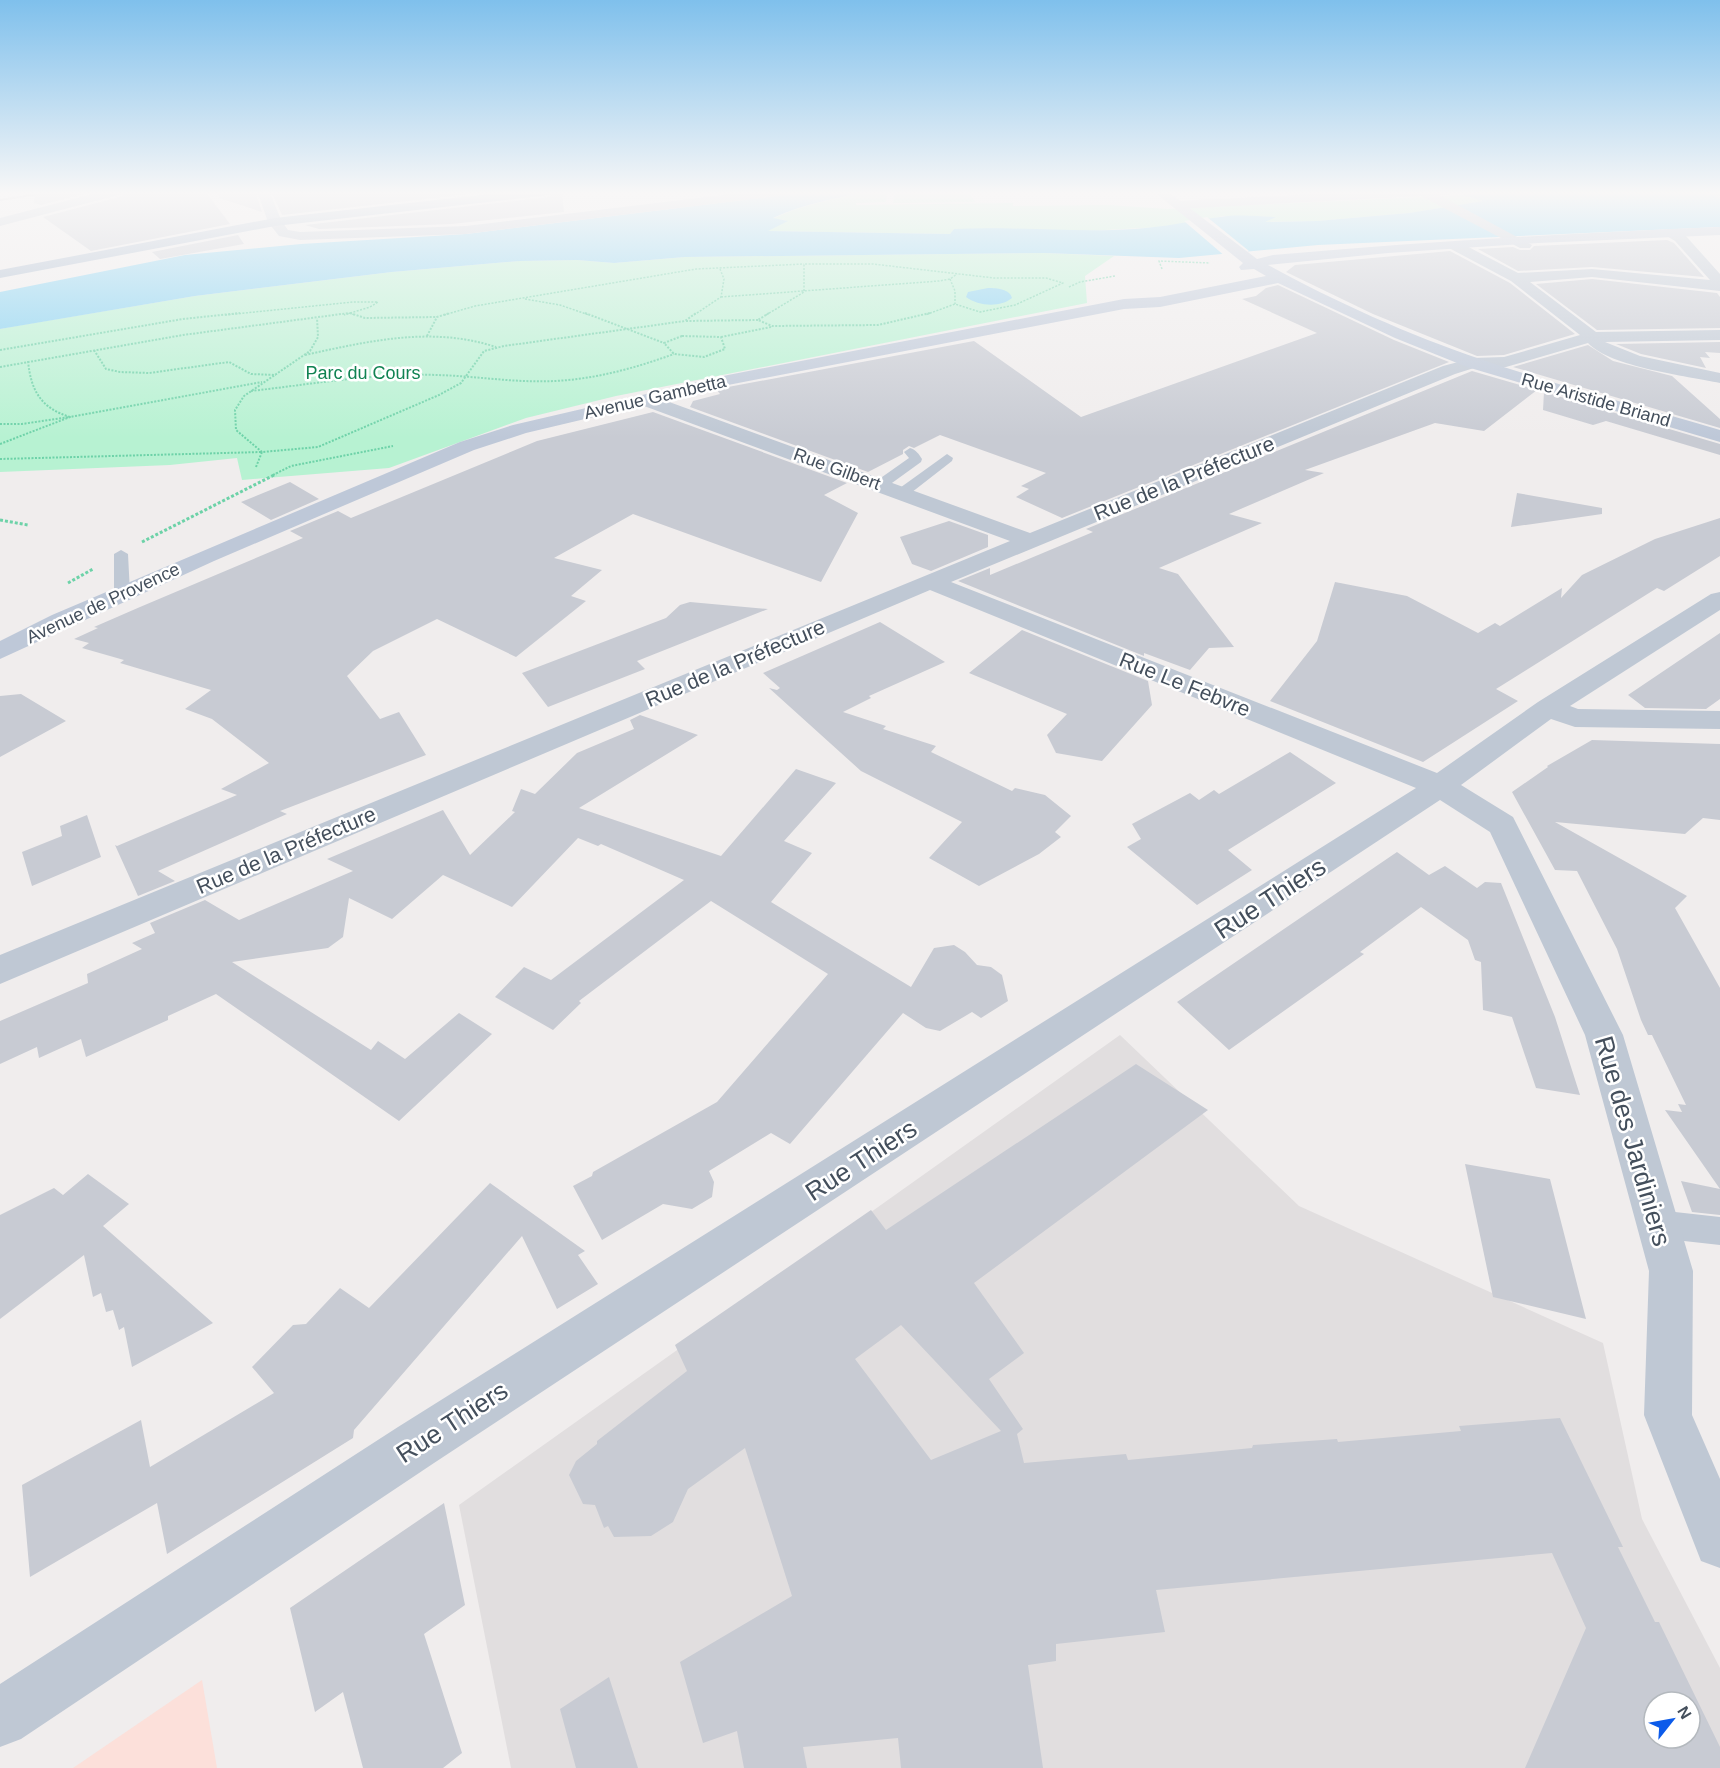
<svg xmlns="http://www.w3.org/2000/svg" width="1720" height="1768" font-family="Arial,sans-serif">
<rect width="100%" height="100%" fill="#f0eded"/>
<!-- education -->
<path fill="#e1dedf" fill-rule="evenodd" d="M1120,1035L1299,1206L1603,1343L1642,1519L1720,1668V1768H511L459,1505ZM1654,1702H1690V1738H1654Z"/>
<!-- medical -->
<path fill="#fce0da" d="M202,1680L217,1768H73Z"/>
<!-- green -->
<path fill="#b7f2d2" d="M876,191H903L887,194L886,202L856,203V205L1013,203V206L1108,205L1168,209L1462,195L1483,201L1409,213L1317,221L1262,222L1274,217L1223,216L1179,226L1086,231L954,229L950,234L767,231L786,220L772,219C807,203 838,198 876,191Z
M912,191H968L975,202L893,203L894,195Z
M1044,253L1114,256L1085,276L1087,303L616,396L526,418L389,468L242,480L237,458L170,465L0,472V329L16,326L195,296L392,272L519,261L577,260L614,263L685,257Z"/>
<!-- water -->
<path fill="#81d1f2" d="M817,191H875C839,197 806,203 773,218L788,221L768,231L950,234L954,229C1014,226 1074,233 1134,229C1165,227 1190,221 1220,217C1238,214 1258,216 1276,217L1265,222L1317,221L1409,213L1483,201L1462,195L1425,197L1540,191H1720V227L1318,245L1179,258L1044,253L685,257L614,263L577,260L520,261L392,272L195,296L0,329V292L185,255L301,244L466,234Z
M988,288C997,288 1010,289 1012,298C1000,308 978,306 966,297L968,292Z"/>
<!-- pier -->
<path fill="#f0eded" d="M1207,217L1249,251L1242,255L1226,257L1184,221Z"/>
<!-- building -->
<path fill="#c8cbd3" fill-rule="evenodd" d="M35,191H95L41,205L34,203Z
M126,191H205L230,224L91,251L43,217L123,196Z
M220,191H255L262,212L219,198Z
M271,191H497L282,215Z
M557,191H562L564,212L451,224L319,229L305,225L549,197Z
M238,235L244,244L160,259L152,252Z
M1667,240L1674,243L1704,277L1592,267L1518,271L1478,249L1513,247L1520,250H1530L1534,246Z
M1450,251L1510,283L1575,334L1504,355L1477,356L1373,314L1286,272L1295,265Z
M1592,279L1717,293L1720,297V328L1597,330L1536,284Z
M1278,285L1394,340L1449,362L1062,518L1016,497L1029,489L1021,486L1046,473L940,435L914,448L909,446L903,450V454L868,472L690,407L693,401L720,394L717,390L728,387L974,341L1081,417L1317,333L1242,299L1256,296L1266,288Z
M1720,342V353L1705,352L1710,358L1700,357L1706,368L1641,354L1616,344Z
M1588,345L1613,361L1672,376L1720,419V428L1513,367Z
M1472,371L1537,390L1484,431L1435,423L1305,470L1324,473L1229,514L1262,523L1159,568L1178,574L1234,647L1209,648L1190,670L1144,653V656L958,581L990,568V575L1093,532L1086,529Z
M1544,392L1720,444V455L1606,421L1593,425L1543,410Z
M653,412L847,483L824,495L858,513L821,582L633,514L554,558L602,570L571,596L586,601L516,657L437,619L373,651L347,676L380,719L399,712L426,755L280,811L287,814L158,871L175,881L138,896L115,845L117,846L237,795L221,789L269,763L212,719L185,709L211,690L120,663L124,660L82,648L89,643L74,639L98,628L94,627L140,607L303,538L290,531L338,511L351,518L537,441Z
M290,482L319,499L271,520L241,502Z
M1517,493L1602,508V514L1511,527Z
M1720,518V556L1664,591L1657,588L1496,689L1518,701L1423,762L1270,701L1317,641L1335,582L1407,596L1478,633L1495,623L1500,626L1562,588L1561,598L1582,575L1655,539Z
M949,521L988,535V547L931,571L912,564L900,537Z
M690,602L768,609L637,661L645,669L548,707L522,673L666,618L680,605Z
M880,622L945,662L869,696L871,698L843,712L886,726L883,729L936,746L931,752L1012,791L1015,788L1045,795L1071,816L1055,832L1061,837L1039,854L979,886L929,858L962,822L861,771L769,688L777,690L780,688L763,673Z
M1022,630L1148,681L1152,705L1102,761L1056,753L1047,735L1067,714L969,673Z
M1720,633V699L1706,709L1645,708L1628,695Z
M21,694L66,721L0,757V696Z
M640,715L698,735L579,808L721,856L796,769L836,783L784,841L812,853L771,902L911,987L934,948L954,945L965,952L977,965L991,967L1002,975L1008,1001L981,1018L972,1012L940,1031L926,1028L903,1013L790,1144L771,1133L709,1171L714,1182L712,1197L692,1209L663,1204L602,1240L573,1186L592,1176L593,1172L717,1102L828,974L711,901L579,1001L581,1003L553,1030L495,997L524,967L551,980L684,880L601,844L598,846L578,838L512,907L443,875L392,919L349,898L343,937L328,948L232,962L371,1050L378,1041L405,1059L459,1013L492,1034L399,1121L216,994L168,1016V1020L86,1057L81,1039L39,1058L37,1047L0,1064V1021L88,983L87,974L142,949L132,943L155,933L150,923L205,900L239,920L353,871L327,859L443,810L470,855L515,812L512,811L521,789L535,794L577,753L634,729L630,720Z
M1592,740L1720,744V820L1703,818L1685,834L1555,822L1687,896L1675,908L1720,988V1189L1665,1110L1682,1112L1678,1104L1686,1105L1652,1035H1648L1641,1020L1617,949L1577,871L1555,870L1512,792L1548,767L1547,766Z
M1290,752L1336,783L1228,850L1252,870L1197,905L1127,847L1141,839L1132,824L1190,793L1199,800L1214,790L1219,794Z
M87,815L101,857L32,886L22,852L62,836L60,826Z
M1397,852L1429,875L1445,866L1477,888L1485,882L1501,883L1555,1017L1580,1095L1536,1088L1512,1017L1483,1010L1481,962L1475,960L1468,940L1421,907L1360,952L1364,954L1229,1050L1177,1002Z
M1136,1064L1208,1110L974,1283L1024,1353L989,1379L1023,1429L1017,1434L1024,1463L1126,1454L1128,1460L1252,1448L1253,1445L1337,1439L1338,1442L1461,1431L1459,1426L1560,1418L1623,1547H1618L1655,1622H1659L1720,1747V1768H1525L1586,1628L1552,1553L1156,1590L1165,1632L1056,1644V1661L1028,1665L1043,1768H901L898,1738L803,1747L807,1768H744L737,1731L703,1743L680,1662L792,1596L745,1448L688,1489L673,1522L651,1536L614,1537L608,1526L604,1528L595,1505L583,1504L569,1475L576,1461L597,1444V1441L687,1371L675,1345L871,1210L886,1230ZM901,1325L1001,1431L931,1460L855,1359ZM1654,1702H1690V1738H1654Z
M1465,1164L1550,1179L1586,1319L1493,1297Z
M88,1174L129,1204L103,1226L213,1323L132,1367L124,1327L119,1330L113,1310L106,1312L101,1293L93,1297L84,1255L0,1319V1215L54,1188L63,1195Z
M1681,1181L1720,1189V1215L1692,1212Z
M490,1183L585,1251L578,1255L598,1284L557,1309L522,1236L354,1430L353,1438L167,1554L157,1503L30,1577L22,1485L141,1420L150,1467L274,1393L252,1367L293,1325L306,1324L340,1288L369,1308Z
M444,1503L465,1605L424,1634L462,1753L443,1768H363L343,1692L315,1712L290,1608Z
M609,1677L638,1768H576L560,1709Z"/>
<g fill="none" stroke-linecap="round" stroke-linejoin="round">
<!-- path-far2 -->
<path stroke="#6dd2a8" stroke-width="1.5" stroke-dasharray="2 1.5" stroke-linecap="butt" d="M1162,269L1159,261L1210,263
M950,279L955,291V304
M1069,287L1080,282L1115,276
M721,297L939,281L950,279L957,274
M525,299L560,305L589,315
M349,313L355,315
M225,315L353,302H378L370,307L344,315
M444,315L475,306L696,269L804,264
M694,315L721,297L724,279L720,269
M766,315L804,292V264H873L994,278H1046L1063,283L1015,305L980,312L955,304L925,315"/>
<!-- path-far1 -->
<path stroke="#6dd2a8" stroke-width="2" stroke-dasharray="2 1.5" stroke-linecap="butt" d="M350,313L365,318L437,317
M585,313L664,343
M769,313L758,320L772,326L878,325L930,313
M686,321L758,320
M427,336L437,317L450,313
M682,336L721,337L725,349L704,357L674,354L664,343Z
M721,337L771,327
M0,350L183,319L240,313
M94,350L106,369L120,372L149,373L229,362L251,374L276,375
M305,355C369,341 432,326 496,347
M28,361C31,391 41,408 70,417L262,382
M0,367L183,335L349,313
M251,391C313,384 375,373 437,375C476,376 515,383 555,381C596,379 635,368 674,354
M0,424H22L70,417L0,444
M262,452L236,430L235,410L244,396L310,351L318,337L317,318
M0,459L262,452
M256,467L262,452L318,447L439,395L461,383L484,351L504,346L685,321L696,313
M273,475L291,466L393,446"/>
<!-- path -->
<path stroke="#6dd2a8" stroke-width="3" stroke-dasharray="3 2" stroke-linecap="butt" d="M0,520L28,525
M142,542L276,474
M68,583L93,569"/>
<!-- lane -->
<path fill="#bfc8d4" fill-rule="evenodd" d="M910,448C916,450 919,454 922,459L921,462L885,488H875L873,485L875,482L909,458L904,452Z
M947,454L953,458L952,461L907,496H897L895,493L897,490Z
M121,550L128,554L130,593L122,598L114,593V554Z
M1657,1210L1720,1217V1245L1657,1238L1647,1234L1643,1224L1647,1214Z"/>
<!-- street -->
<path fill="#bfc8d4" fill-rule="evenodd" d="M104,191H124L122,194L0,226V218Z
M755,191H791L785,195L466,234L300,240L279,236L268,222L270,219H280L288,230L300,232L466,226Z
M1378,191H1455L1453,194L1439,195L1532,245L1530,248H1520L1421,196L1177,209L1171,205L1177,201Z
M1704,191H1720V199Z
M1669,229L1685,235L1720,274V291L1592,277L1530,282L1596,332L1720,330V340L1605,342L1640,356L1720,373V383C1687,376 1610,367 1588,343L1506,367L1474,368L1455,374L951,582L1437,773L1538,702L1711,594L1720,592V610L1570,706L1578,709L1720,711V729L1575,727L1551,719L1461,785L1513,817L1623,1035L1693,1271L1692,1415L1720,1479V1568L1701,1561L1644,1415L1649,1271L1585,1035L1490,832L1440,800L434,1463L21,1739L0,1747V1684L398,1427L1416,788L930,590L0,984V955L1010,541L636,403L634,399L636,395H650L1030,533L1443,366L1473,358L1504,357L1580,335L1511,281L1449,248L1447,245L1449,242H1459L1518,273L1592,269L1710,280L1675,241L1662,233L1664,230Z"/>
<!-- secondary -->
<path fill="#bec8d8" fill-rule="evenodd" d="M257,191H269L282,222L280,225H270L268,222Z
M1153,191H1167L1257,259L1273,255C1422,242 1571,233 1720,227V235L1538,243L1388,253L1268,265C1331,300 1411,336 1480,359C1558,386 1640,406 1720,430V442L1467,367L1395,338L1278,283L1160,307L1124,309L728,385L526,433L474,450L214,561L0,659V641L52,615L460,442L513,425L728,375L1124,299L1160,297L1266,276L1254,269L1241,270L1239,267L1243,263Z"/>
<!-- primary -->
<path fill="#aabace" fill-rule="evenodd" d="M517,191H555L549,195L275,226L0,278V270L275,218Z"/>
<!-- rail -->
<path stroke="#afb1b8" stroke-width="2" d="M0,200L57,191"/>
</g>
<!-- sky -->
<linearGradient id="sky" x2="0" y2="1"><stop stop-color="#7fc0ec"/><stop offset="0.44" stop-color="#f8f7f7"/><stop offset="1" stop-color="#f8f7f7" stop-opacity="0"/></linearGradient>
<rect width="1720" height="438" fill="url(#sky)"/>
<g text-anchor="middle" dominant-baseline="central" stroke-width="5" stroke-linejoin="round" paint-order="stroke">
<!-- far-park labels -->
<g font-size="18" fill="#108252" stroke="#fff">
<text x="363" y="373">Parc du Cours</text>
</g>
<!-- far-street labels -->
<g font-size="18" fill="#444f5c" stroke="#fff">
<text transform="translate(655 397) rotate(-13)">Avenue Gambetta</text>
<text transform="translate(1596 400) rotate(16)">Rue Aristide Briand</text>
<text transform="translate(837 469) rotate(20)">Rue Gilbert</text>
<text transform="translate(103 603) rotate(-25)">Avenue de Provence</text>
</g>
<!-- street labels -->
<g font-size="21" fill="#444f5c" stroke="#fff">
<text transform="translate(1184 478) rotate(-22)">Rue de la Préfecture</text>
<text transform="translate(735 663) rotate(-23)">Rue de la Préfecture</text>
<text transform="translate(1185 684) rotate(22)">Rue Le Febvre</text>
<text transform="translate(286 850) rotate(-23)">Rue de la Préfecture</text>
</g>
<!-- near-street labels -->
<g font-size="26" fill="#444f5c" stroke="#fff">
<text transform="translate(1270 898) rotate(-33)">Rue Thiers</text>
<text transform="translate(1633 1141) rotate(74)">Rue des Jardiniers</text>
<text transform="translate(861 1160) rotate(-33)">Rue Thiers</text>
<text transform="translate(452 1422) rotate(-33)">Rue Thiers</text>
</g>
</g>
<!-- north arrow -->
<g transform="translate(1672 1720) rotate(59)"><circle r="28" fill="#ffffff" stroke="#b4b9be" stroke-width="1.5"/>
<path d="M0-4.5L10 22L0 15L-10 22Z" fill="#0c5bea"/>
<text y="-9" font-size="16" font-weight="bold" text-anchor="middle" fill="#444f5c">N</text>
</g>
</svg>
